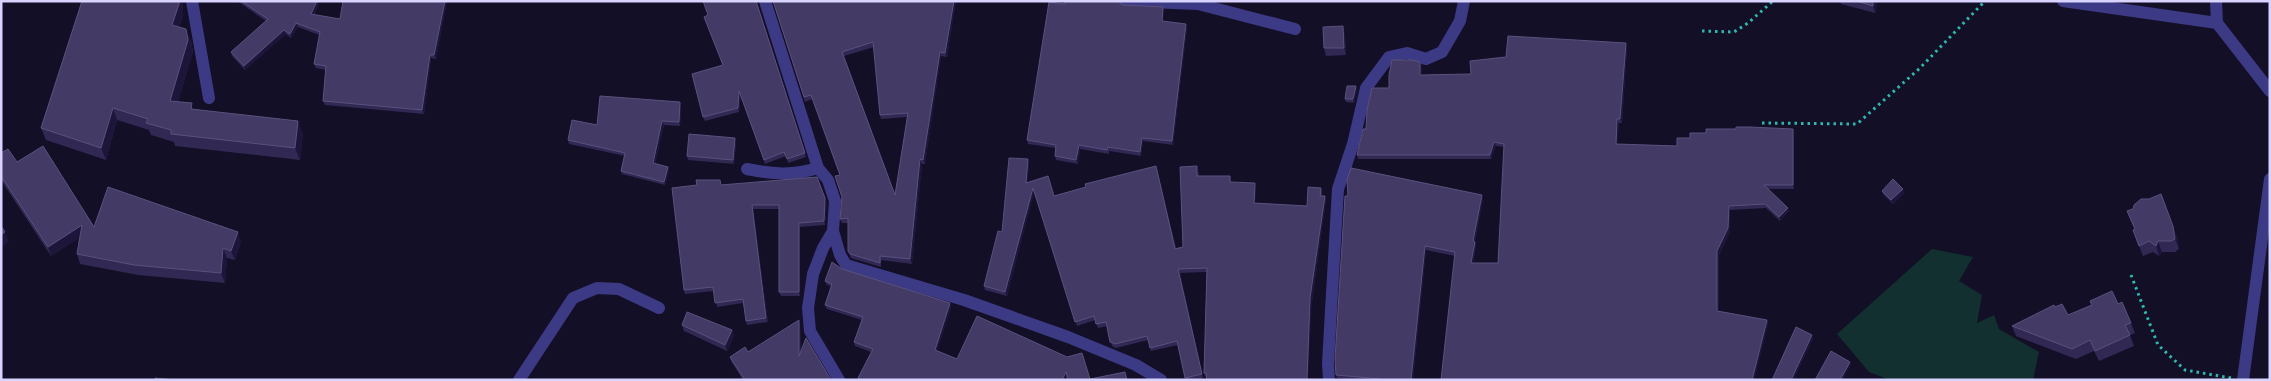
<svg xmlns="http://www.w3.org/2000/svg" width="2271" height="381" font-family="'Nunito Sans',sans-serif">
<rect width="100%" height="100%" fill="#130f26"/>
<!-- green -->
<path fill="#12302f" d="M1932,249L1973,257L1959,281L1982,295L1977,323L1994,315L1999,329L2039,352L2033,380H1890L1869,372L1837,334Z"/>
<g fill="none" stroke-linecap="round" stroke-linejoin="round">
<!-- path -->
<path stroke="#2fb8b0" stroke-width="3" stroke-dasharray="2.5 4" stroke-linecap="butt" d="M1702,31L1734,32L1748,23L1773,1
M1762,123L1857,124L1920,68L1985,1
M2131,275L2158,345L2185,370L2231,378"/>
<!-- minor -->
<path stroke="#3d3a85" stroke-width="12" d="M192,1L209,98
M765,1L818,168L828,180L835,201L833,231L823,248L813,274L808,308L810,331L839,380
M1125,1L1198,4L1295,29
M2063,1L2217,23
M2216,1L2217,23L2270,91
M747,169C772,174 793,176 818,168
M833,231L840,255L846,265L964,300L1068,337L1136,365L1161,380
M519,380L573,298L597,288L619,289L659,308
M1329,380L1328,363L1338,189L1353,144L1366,88L1389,57L1407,53L1426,59L1442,52L1460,21L1464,1
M2243,380L2270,179"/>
</g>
<!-- wall -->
<path fill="#312854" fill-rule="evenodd" d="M82,1H183V16L179,27L191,41L193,52L178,102L194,109L303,133L300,160L175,146L174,142L151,135L149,130L117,120L106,160L46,140L41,128Z
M237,1H320L314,15L340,19L447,1L436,59L431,58L424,114L325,105L323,101L326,70L316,68L314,64L319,35L298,27L291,38L286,34L245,70L232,56L231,52L266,21Z
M703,1H758L757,3L806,157L788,163L786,156L765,164L741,95L739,112L705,121L703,117L723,65L708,15Z
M773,1H956L947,57L941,56L925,164H922L912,264L881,260V267L851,258L850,255L848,251V223H842L840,219L842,197L840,175L812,99L805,102ZM874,47L880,115L881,119L907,117L895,195L844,56Z
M1840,1H1877L1875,13L1841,4Z
M1065,4L1163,7L1164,11L1163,21L1187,28L1173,145L1143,141L1141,156L1109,151V154L1080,149L1078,164L1056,160L1055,156L1056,148L1028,144L1027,140Z
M1345,33L1346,55L1326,56L1324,48Z
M1627,47L1622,123H1619L1617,144L1677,146L1690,138L1706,133L1793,129L1794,132V189H1768L1789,211L1780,221L1766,208L1730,210V232L1719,255V311L1767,320L1768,324L1754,380H1441L1455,256L1426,250L1413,380H1351L1337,378L1336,375L1345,196L1483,199L1475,242L1476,246L1473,263H1498L1504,147L1496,146L1491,159H1358L1357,155L1366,129L1389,88L1420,62L1422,66L1421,75L1471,74Z
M1356,86L1357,90L1354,103L1346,102L1345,99Z
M680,102L681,106L680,126L664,125L655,164L668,167L669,171L665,185L622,174L621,171L625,156L569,144L568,140L597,125Z
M736,142L734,164L688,160L687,156Z
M1,153L17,162L94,227L241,242L235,260L227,258L225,283L138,275L80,264L77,254L79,238L51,256L1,180Z
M1029,163L1027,182L1055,196L1157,170L1176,248L1183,247L1198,170L1199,176H1230L1231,182L1256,186L1255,203L1307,206L1321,188L1322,192V196H1325L1326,199L1312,302L1205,377L1204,373L1207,272L1180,273L1203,378L1195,380H1186L1178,345L1151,351L1148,340L1116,348L1112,346L1107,326L1098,328L1095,320L1077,326L1034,192L1007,296L985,290L984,286L1002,232Z
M722,185L827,202L825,225L800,227V296H781L779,292V209H753L768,322L747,325L746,321L743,303L717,307L714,291L685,294L684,290Z
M1882,191L1904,193L1893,204L1883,194Z
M2127,211L2177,236L2179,249L2175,252H2162L2159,256L2153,252L2143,256L2133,230L2135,229Z
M842,269L950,303L951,307L937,351L957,359L1090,379L1125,372L1127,380H1068L1067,376L1065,380H859L858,378L871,352L855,346L854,342L862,320L827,309L825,305L831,286L827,285L825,281Z
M2118,304L2131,323L2135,333L2130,335L2134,346L2099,361L2094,351L2076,359L2016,336L2012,326L2068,315Z
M800,324L801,352L831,380H743L731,361L730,357L748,352Z
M682,325L732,330L734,336L727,351L684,331Z"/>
<!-- shaded-wall -->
<path fill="#1d163a" d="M179,1H183V16L176,37L172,25Z
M317,1H320L312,18L311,14Z
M445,1H447L436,59L434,55Z
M954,1H956L947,57L945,53Z
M1873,1H1877L1875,13L1873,6Z
M1163,7L1164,11L1163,25L1162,21Z
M296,23L298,27L291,38L290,34Z
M1186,24L1187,28L1173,145L1172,141Z
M1343,26L1345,33L1346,55L1344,48Z
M186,29L191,41L193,52L175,113L170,101Z
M284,30L286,34L245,70L244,66Z
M1626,43L1627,47L1622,123L1620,119Z
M940,52L941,56L925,164L923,160Z
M430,55L431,58L424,114L422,110Z
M1420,62L1422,66L1421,78L1420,75Z
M1356,86L1357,90L1354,103L1353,99Z
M739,91L741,95L739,112L738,108Z
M680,102L681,106L680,126L679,122Z
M113,108L117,120L106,160L101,148Z
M1617,119L1619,123L1617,148L1616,144Z
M298,121L303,133L300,160L295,148Z
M662,121L664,125L654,167L653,163Z
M1793,129L1794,132V189L1793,185Z
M735,138L736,142L734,164L733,160Z
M1142,138L1143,141L1141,156L1140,152Z
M1494,142L1496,146L1491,159L1490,155Z
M1079,145L1080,149L1078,164L1076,160Z
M920,159L922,164L912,264L910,259Z
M1028,159L1029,163L1027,186L1026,183Z
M668,167L669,171L665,185L664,182Z
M1255,183L1256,186L1255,207L1254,203Z
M1033,188L1034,192L1007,296L1005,292Z
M1903,189L1904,193L1893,204L1891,200Z
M1482,195L1483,199L1474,245L1473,241Z
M1325,196L1326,199L1312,302L1308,380H1307L1310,298Z
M825,198L827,202L825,225L824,221Z
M752,205L753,209L768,322L766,318Z
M1729,206L1730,210V232L1719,255V315L1717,311V251Z
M1788,208L1789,211L1780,221L1779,217Z
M799,223L800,227V296L799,292Z
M82,225L85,235L51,256L48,247Z
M2173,226L2177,236L2179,249L2175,239Z
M5,232L9,241L1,247V235Z
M238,232L241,242L235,260L231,251Z
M2158,241L2162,252L2159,256L2156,246Z
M1475,242L1476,246L1472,267L1471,263Z
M1425,246L1426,250L1413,380H1411Z
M223,248L227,258L225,283L221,273Z
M1178,269L1180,273L1203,378L1202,374Z
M950,303L951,307L936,354L935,350Z
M799,320L800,324L801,360L799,356Z
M1767,320L1768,324L1754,380H1752Z
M732,330L734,336L727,351L725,345Z
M1812,335L1813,339L1794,380H1791Z
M1850,362L1851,365L1843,380H1840Z
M1066,372L1067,376L1065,380H1062Z"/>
<!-- building -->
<path fill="#433a66" stroke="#5a527e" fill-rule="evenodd" d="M82,1H179V4L172,25L186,29L188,40L170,101L192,103L191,109L298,121L295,148L171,134V130L146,123L148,119L113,108L101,148L41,128Z
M241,1H317L311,14L340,19L343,1H445L434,55H430L422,110L323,101L326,66L314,64L320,32L296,23L290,34L284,30L244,66L231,52L268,19Z
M703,1H756L805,153L787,159L784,152L764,160L739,91L738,108L703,117L692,74L723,65L704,17L708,15Z
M773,1H954L945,53L940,52L923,160L920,159L910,259L880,256V263L850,254L848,251V218L840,219L842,197L835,176L840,175L811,95L804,97ZM873,42L880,115L908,113L895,195L842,52Z
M1065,1H1117L1123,5L1163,7L1162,21L1186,24L1172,141L1142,138L1140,152L1108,147L1107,150L1079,145L1076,160L1055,156L1056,145L1027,140L1049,2L1065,4Z
M1856,1H1873V6Z
M1343,26L1344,48H1324L1323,27Z
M1508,36L1626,43L1620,119H1617L1616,144L1677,146V138H1690V133H1706V129H1736V127H1750L1793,129V185H1764L1788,208L1779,217L1765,204L1729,206L1728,228L1717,251V311L1767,320L1752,380H1441L1455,252L1425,246L1411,380H1381V379L1336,375L1335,359L1345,196H1348L1347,180L1351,168L1482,195L1473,241L1475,242L1471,263H1498L1504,144L1494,142L1490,155H1357L1363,129H1366L1367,110L1372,88H1389V75L1392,60H1412L1420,62V75L1471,74L1470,61L1506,57Z
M1347,86H1356L1353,99H1345Z
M600,96L680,102L679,122L662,121L653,163L668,167L664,182L621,171L625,153L568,140L572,120L597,125Z
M689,134L735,138L733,160L687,156Z
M43,146L94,227L108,187L238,232L231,251L223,248L221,273L134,265L77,254L82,225L48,247L1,176V153L8,149L17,162Z
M1009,158L1028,159L1026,183L1048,176L1054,196L1086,187L1085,184L1156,166L1175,249L1183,247L1180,167L1197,166V176H1230V182L1255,183L1254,203L1307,206L1308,187L1321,188L1320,196H1325L1310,298L1307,380H1207L1206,373H1204L1207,268L1178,269L1202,374L1185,378L1177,341L1150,348L1147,336L1115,344L1110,342L1106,322L1096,324L1094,316L1075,322L1033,188L1005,292L984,286L998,231L1002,232Z
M817,177L825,198L824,221L799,223V292H779V205H752L766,318L746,321L743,299L715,303L713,287L684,290L672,188L697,185L696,180H720L721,185Z
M1893,179L1903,189L1891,200L1882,191Z
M2161,194L2173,226L2175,239L2171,241H2158L2156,246L2149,241L2139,246L2133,230L2135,229L2127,211L2133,209L2134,205L2141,199H2149Z
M1,226L5,232L1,235Z
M832,262L842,269L950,303L935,350L957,359L977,316L1067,357L1082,353L1090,379L1125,372L1127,380H1068L1066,372L1062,380H861L858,378L873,349L854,342L863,317L825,305L832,284L825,281Z
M2112,291L2118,304L2122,302L2131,323L2125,325L2130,335L2095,351L2090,340L2072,349L2012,326L2054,305L2055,307L2062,304L2068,315L2092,305L2090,301Z
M687,312L732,330L725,345L682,325Z
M799,320V356L806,338L831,380H745L730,357L745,347L748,352Z
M1796,327L1812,335L1791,380H1772Z
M1831,351L1850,362L1840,380H1815Z
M155,378L175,380H155Z"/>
<!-- border -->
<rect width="2271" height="381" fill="none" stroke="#d9d4ff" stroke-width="5"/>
</svg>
